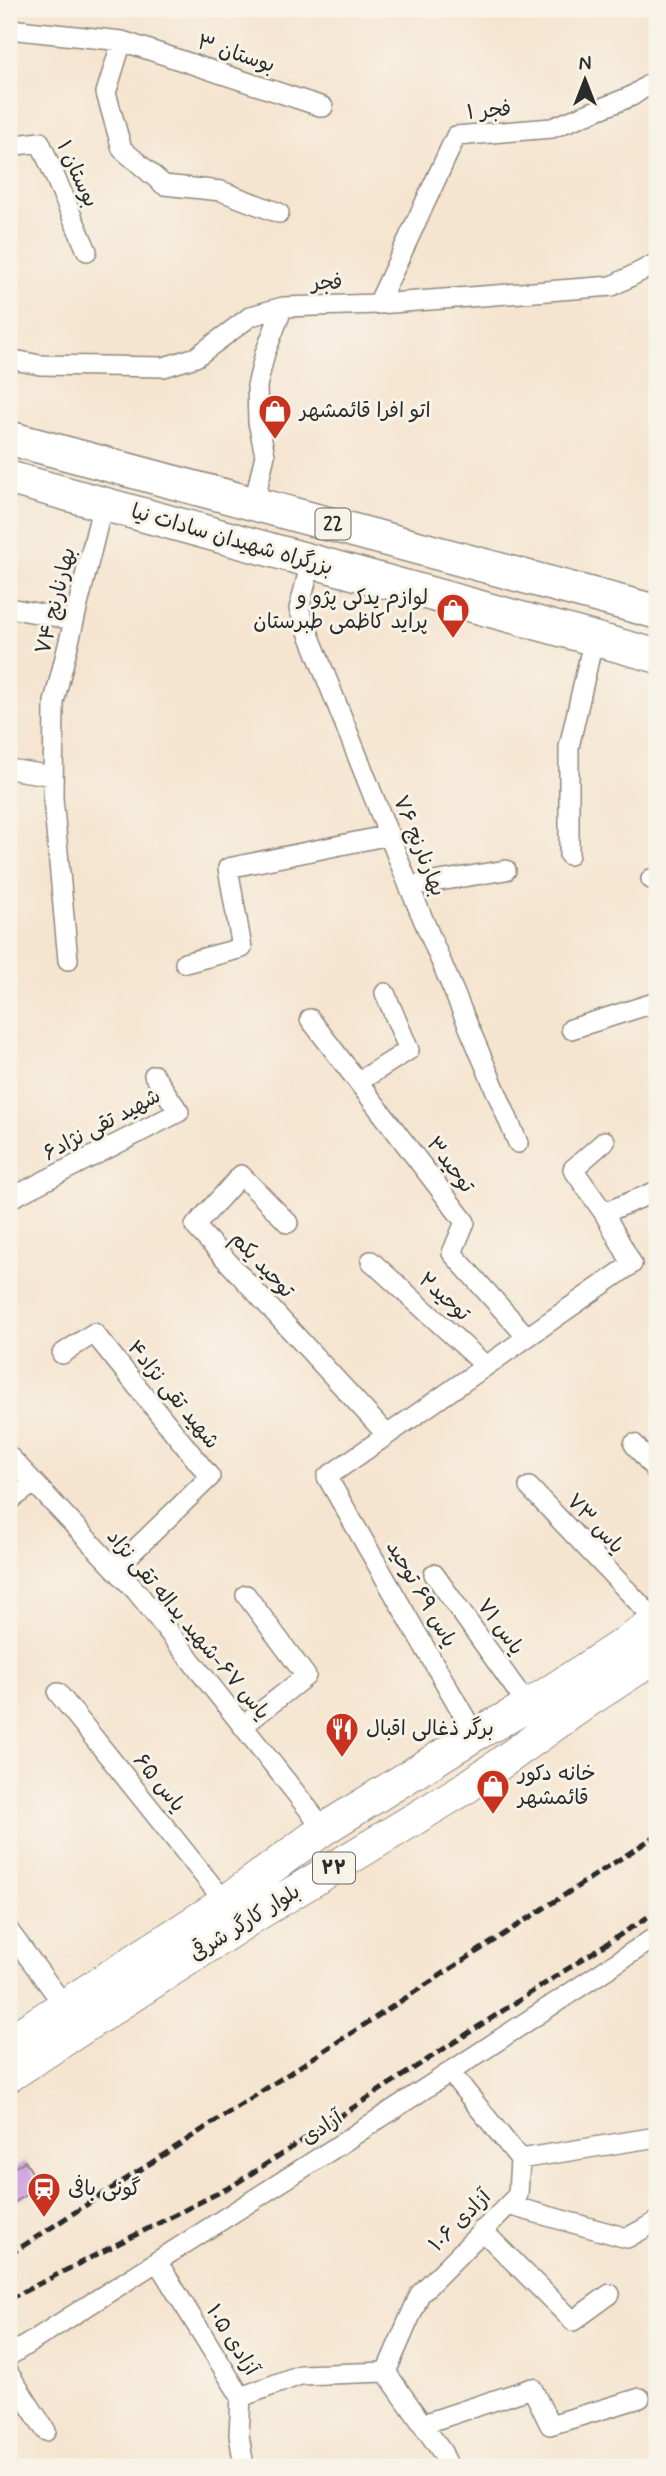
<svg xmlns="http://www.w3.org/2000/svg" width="666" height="2476" font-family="Mynerve,'Playpen Sans Arabic',sans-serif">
<rect width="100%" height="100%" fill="#f7f3e8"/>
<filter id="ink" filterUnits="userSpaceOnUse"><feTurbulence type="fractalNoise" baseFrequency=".0143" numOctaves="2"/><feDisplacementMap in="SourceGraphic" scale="14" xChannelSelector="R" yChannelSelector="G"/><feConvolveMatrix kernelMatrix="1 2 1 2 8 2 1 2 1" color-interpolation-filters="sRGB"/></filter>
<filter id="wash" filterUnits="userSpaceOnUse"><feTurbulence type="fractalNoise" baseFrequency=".00686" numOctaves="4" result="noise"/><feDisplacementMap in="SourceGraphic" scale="28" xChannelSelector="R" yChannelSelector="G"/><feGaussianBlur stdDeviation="1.57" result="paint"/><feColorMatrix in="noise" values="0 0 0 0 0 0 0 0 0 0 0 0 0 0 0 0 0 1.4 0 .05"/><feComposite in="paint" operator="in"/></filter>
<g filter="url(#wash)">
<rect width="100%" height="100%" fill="#f5e4cf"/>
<g id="blocks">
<!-- building -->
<path fill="#cd9cdf" d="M25,2161L40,2186L9,2206V2171Z"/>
</g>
</g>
<g filter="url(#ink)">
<use href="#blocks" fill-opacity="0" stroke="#90887d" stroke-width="2"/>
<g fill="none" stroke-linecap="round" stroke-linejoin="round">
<defs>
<path id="minor" d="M9,29L122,41L323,107
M122,41L106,93L122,149L164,185L221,191L279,213
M9,146L40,142L87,251
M378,304L456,136L552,128L632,96L657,79
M9,359L40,365L164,367L196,357L251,316L283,307L378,304L612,286L657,263
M254,503L265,455L258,422L257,386L265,353L283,307
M311,562L299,609L409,886L518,1143
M9,608L74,620
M9,769L53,776
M569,855V747L594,637
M651,879H657
M409,886L506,870
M68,960L53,798L54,702L103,504
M185,963L242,948L228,868L390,835
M310,1019L465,1222L452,1253L527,1337
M571,1029L657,1002
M358,1082L409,1050L385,993
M9,1199L179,1112L154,1075
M604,1213L573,1169L605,1141
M288,1223L241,1175L195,1226L387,1435
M371,1261L486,1366
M62,1354L94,1333L210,1477L115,1569
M634,1444L657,1472
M9,1456L137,1592L324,1829
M529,1487L657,1622
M9,1501L34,1483
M434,1574L528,1706
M58,1693L225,1902
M243,1726L306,1676L246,1595
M475,1735L327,1477L632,1264L604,1213L657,1191
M9,1931L64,2005
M520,2159L657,2137
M508,2205L627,2238L654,2223
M482,2230L573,2321L610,2294
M157,2261L241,2397L300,2375L386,2372L442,2452L449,2467
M9,2356L339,2145L657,1936
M386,2372L420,2294L518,2195L520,2159L450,2072
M9,2374L46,2431
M241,2397L239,2435L244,2467
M423,2424L532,2388L550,2425L640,2398"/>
<path id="primary" d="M9,2041L225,1902L324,1829L475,1735L528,1706L657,1622
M9,2076L253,1917L467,1787L591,1699L657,1656"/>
<path id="trunk" d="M9,438L657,612
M9,478L657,656"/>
</defs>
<!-- minor casing -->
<use href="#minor" stroke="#90887d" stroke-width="22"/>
<!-- primary casing -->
<use href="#primary" stroke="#90887d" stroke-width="34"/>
<!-- trunk casing -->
<use href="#trunk" stroke="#90887d" stroke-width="36"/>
<!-- minor -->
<use href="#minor" stroke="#fff" stroke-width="19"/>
<!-- primary -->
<use href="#primary" stroke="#fff" stroke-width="32"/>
<!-- trunk -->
<use href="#trunk" stroke="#fff" stroke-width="33"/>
<!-- rail -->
<path stroke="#2b2b2b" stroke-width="5" stroke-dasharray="10 5" stroke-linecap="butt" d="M9,2255L657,1835
M9,2299L232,2186L657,1911"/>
</g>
</g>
<!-- icons -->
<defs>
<symbol id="shop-pin" viewBox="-11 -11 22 30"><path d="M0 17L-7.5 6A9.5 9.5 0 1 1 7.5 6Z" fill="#c8321e" stroke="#f7f3e8"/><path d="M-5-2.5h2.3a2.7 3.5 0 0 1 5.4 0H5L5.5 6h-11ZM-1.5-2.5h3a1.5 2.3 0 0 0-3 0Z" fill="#fff"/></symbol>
<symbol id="restaurant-pin" viewBox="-11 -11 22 30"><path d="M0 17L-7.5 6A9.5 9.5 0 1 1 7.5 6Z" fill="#c8321e" stroke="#f7f3e8"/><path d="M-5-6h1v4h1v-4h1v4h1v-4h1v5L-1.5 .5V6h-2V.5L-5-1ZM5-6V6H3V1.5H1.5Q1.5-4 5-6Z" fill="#fff"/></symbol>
<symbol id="station-pin" viewBox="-11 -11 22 30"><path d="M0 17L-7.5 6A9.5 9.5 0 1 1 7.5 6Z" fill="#c8321e" stroke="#f7f3e8"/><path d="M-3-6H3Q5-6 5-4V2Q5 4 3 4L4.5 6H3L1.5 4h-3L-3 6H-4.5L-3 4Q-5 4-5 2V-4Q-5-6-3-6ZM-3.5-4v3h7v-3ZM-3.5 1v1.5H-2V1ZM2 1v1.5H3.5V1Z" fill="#fff"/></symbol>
</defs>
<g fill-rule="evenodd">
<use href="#shop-pin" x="256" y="392" width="38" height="52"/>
<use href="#shop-pin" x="434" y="591" width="38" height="52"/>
<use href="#restaurant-pin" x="323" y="1710" width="38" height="52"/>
<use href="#shop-pin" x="474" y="1767" width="38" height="52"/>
<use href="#station-pin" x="25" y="2170" width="38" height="52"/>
</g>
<g text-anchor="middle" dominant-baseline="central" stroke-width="6" stroke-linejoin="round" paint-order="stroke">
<!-- shield labels -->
<g fill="#f7f3e8" stroke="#686764" stroke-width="2">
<rect x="315.5" y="508.5" width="35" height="31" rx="5"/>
<rect x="313" y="1852.5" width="42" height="31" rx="5"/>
</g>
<g font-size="19" font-weight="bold" fill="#2b2b2b">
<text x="333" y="524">22</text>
<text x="334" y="1868">۲۲</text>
</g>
<!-- street labels -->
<g font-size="21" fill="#2b2b2b" stroke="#f7f3e8">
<text transform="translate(236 54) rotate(18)">بوستان ۳</text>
<text transform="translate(489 111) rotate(-5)">فجر ۱</text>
<text transform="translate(77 174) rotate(65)">بوستان ۱</text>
<text transform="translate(327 283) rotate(-2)">فجر</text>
<text transform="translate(232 540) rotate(16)">بزرگراه شهیدان سادات نیا</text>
<text transform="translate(56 601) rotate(-76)">بهارنارنج ۷۴</text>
<text transform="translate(419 846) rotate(68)">بهارنارنج ۷۶</text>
<text transform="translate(102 1125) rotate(-28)">شهید تقی نژاد۶</text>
<text transform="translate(450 1165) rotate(53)">توحید۳</text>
<text transform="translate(262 1265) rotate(47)">توحید یکم</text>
<text transform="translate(444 1297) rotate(42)">توحید۲</text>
<text transform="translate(173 1395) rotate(51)">شهید تقی نژاد۴</text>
<text transform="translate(595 1524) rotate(47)">یاس ۷۳</text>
<text transform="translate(421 1594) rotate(60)">یاس ۶۹ توحید</text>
<text transform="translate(188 1625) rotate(50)">یاس ۶۷-شهید یداله تقی نژاد</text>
<text transform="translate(500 1627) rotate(54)">یاس ۷۱</text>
<text transform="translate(159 1783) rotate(51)">یاس ۶۵</text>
<text transform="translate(245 1923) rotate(-32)">بلوار کارگر شرقی</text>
<text transform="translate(322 2128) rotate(-33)">آزادی</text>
<text transform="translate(460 2221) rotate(-45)">آزادی ۱۰۶</text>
<text transform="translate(232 2340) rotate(58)">آزادی ۱۰۵</text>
</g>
<!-- poi labels -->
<g font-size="21" fill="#2b2b2b" stroke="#f7f3e8" text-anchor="start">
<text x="300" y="411">اتو افرا قائمشهر</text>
<text x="428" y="598" text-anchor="end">لوازم یدکی پژو و<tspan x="428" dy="24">پراید کاظمی طبرستان</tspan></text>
<text x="366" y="1729">برگر ذغالی اقبال</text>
<text x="518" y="1774">خانه دکور<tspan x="518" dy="24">قائمشهر</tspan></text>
<text x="68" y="2189">گونی بافی</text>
</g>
</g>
<!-- margin -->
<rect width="666" height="2476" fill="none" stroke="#f7f3e8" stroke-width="35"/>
<!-- north arrow -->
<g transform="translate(585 80)" stroke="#f7f3e8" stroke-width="5" paint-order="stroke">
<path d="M0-5L12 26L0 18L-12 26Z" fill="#2b2b2b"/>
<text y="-10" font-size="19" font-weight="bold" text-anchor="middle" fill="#2b2b2b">N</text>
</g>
</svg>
